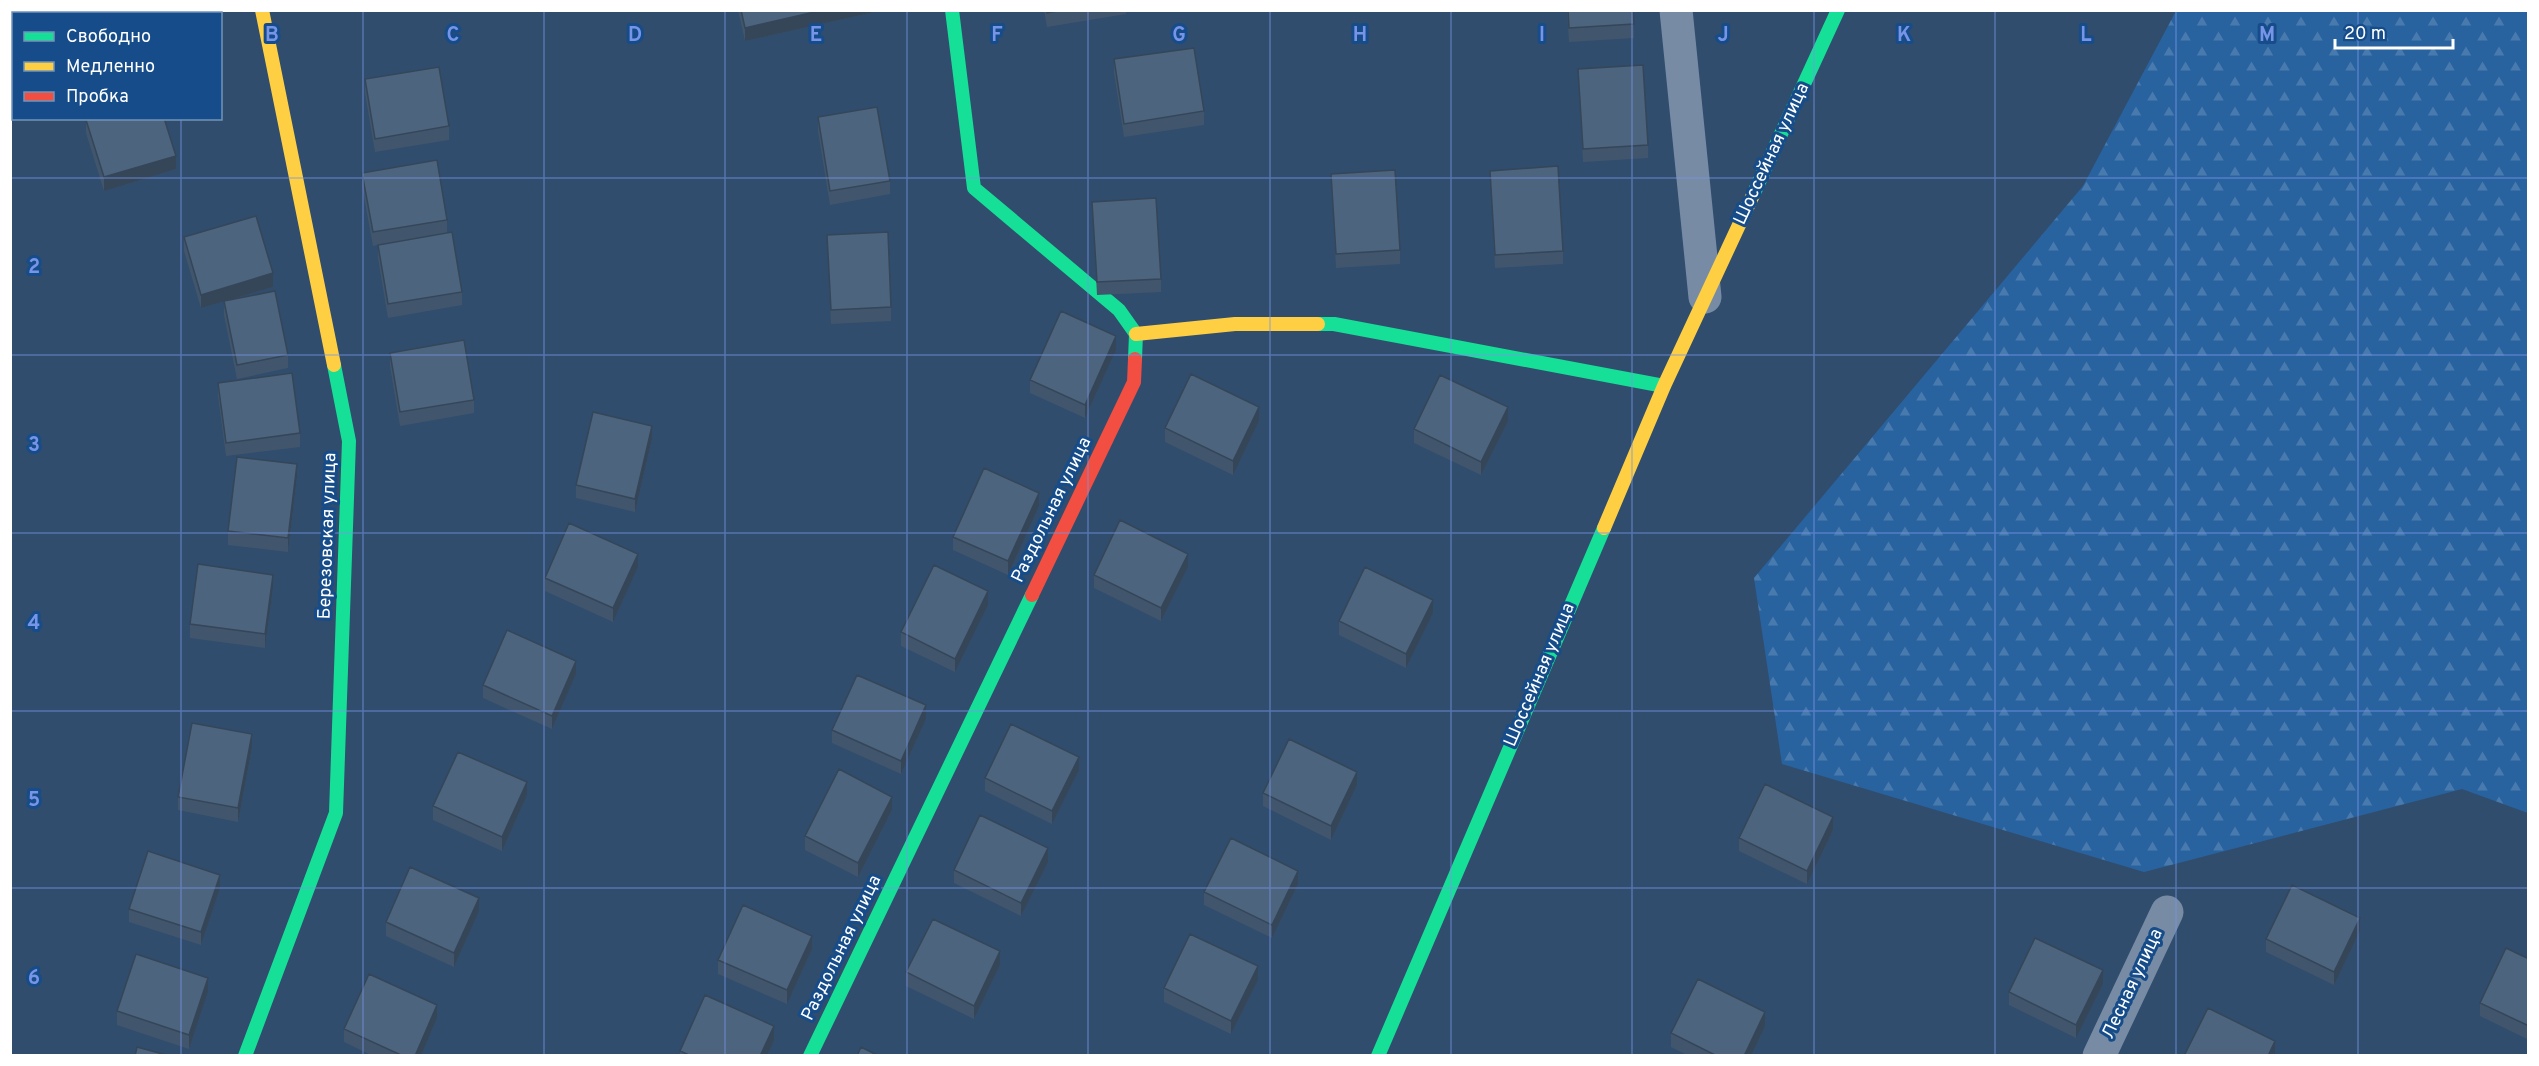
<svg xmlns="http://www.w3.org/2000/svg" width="2539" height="1066" font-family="Overpass,sans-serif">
<defs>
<pattern id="forest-firs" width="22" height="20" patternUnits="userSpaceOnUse" patternTransform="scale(1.5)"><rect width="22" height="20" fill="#2863a0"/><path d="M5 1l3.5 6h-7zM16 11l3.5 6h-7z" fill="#487aae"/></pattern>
</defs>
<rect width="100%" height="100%" fill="#304d6e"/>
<!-- forest -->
<path fill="url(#forest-firs)" d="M2176,11H2528V813L2462,789L2144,872L1782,764L1754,578L2083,186Z"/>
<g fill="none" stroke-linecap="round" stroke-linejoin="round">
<!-- street -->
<path stroke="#778ca4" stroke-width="33" d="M1676,10L1705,297
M2099,1056L2167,912"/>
<!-- fast -->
<path stroke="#16e098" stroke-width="14" d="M952,10L974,188L1119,310L1136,334L1135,359
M1753,195L1838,10
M1318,324H1334L1664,386
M245,1056L336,813L349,441L334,365
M810,1056L1032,595
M1378,1056L1604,528"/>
<!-- slow -->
<path stroke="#ffcf43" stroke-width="14" d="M262,10L334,365
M1136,334L1235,324H1318
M1604,528L1664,386L1753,195"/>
<!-- jam -->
<path stroke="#f24e42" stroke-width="14" d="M1032,595L1134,382L1135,359"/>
</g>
<!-- wall -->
<path fill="#41566c" d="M738,10H883L745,41Z
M1044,10H1126V14L1047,27Z
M1567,10H1633L1634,38L1569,42Z
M1114,59L1204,111V125L1124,137L1114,73Z
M1578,69L1648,145V158L1583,162Z
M365,79L449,126V140L375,152L365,93Z
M818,117L890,181V194L830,205L818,131Z
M86,120L176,169L104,191L86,133Z
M1490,171L1563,251V264L1495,268Z
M362,173L447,220V233L462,292V305L388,318L378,258V245L373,246L362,186Z
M1331,174L1400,250V264L1336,268Z
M1092,202L1161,279V292L1097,295Z
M827,235L891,307V321L831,324Z
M184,237L273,287L201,308L184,251Z
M224,301L288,355V368L237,379L224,315Z
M1116,350L1085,418L1030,393V380Z
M390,353L474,400V413L400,426L390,366Z
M218,383L300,433V447L226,456L218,396Z
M1259,421L1233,475L1165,442V428Z
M1508,421L1481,475L1414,443V429Z
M652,439L635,512L576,498V485Z
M297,477L288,552L228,545V531Z
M1039,506L1008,575L953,550V537Z
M638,567L613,622L545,591V578Z
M1188,567L1161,621L1094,588V575Z
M273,588L265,648L190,638V624Z
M988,605L955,672L901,646V632Z
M1433,613L1406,668L1339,635V621Z
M576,674L552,729L483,698V685Z
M926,719L901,774L832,743V730Z
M252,748L238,822L178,810V797Z
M1079,770L1052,824L985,791V778Z
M1357,785L1331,840L1263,806V793Z
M527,795L502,851L433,820V806Z
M892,810L858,877L805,850V836Z
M1833,830L1807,884L1739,851V838Z
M1048,862L1021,916L954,883V870Z
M1298,884L1272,938L1204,905V892Z
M220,888L201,945L129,922V909Z
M479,911L454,967L386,936V922Z
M2360,931L2334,985L2266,952V939Z
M812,949L787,1004L718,974V960Z
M2529,959V1040L2480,1016V1003Z
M1000,965L974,1019L906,986V972Z
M1258,980L1231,1034L1164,1002V988Z
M2103,984L2076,1038L2009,1005V992Z
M208,992L189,1049L117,1025V1011Z
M437,1018L421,1056H373L344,1042V1029Z
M1765,1026L1751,1056H1689L1671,1047V1033Z
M774,1040L767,1056H680V1051Z"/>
<!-- shaded-wall -->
<path fill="#354658" d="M128,10H165L155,14H128Z
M823,10H883L745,41V28Z
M176,156V169L104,191V177Z
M273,273V287L201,308V295Z
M1116,336V350L1085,418V405Z
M1259,407V421L1233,475V461Z
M1508,407V421L1481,475V462Z
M652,426V439L635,512V499Z
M297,464V477L288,552V538Z
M1039,493V506L1008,575V561Z
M638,554V567L613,622V608Z
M1188,554V567L1161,621V608Z
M273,575V588L265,648V634Z
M988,591V605L955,672V659Z
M1433,600V613L1406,668V654Z
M576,661V674L552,729V716Z
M926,705V719L901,774V761Z
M252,734V748L238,822V808Z
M1079,757V770L1052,824V811Z
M1357,772V785L1331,840V826Z
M527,782V795L502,851V837Z
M892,797V810L858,877V863Z
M1833,817V830L1807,884V871Z
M1048,848V862L1021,916V903Z
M1298,871V884L1272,938V925Z
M220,875V888L201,945V932Z
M479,898V911L454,967V953Z
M2360,918V931L2334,985V972Z
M812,936V949L787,1004V990Z
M1000,951V965L974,1019V1006Z
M1258,966V980L1231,1034V1021Z
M2103,970V984L2076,1038V1025Z
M208,978V992L189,1049V1035Z
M437,1005V1018L421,1056H415Z
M1765,1012V1026L1751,1056H1744Z
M774,1026V1040L767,1056H760Z
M2275,1041V1056H2268Z"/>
<!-- building -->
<path fill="#4c647e" stroke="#354658" stroke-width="1.5" d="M741,10H823L745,28Z
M1046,10H1063L1047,13Z
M1568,10H1633L1634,24L1569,28Z
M1194,48L1204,111L1124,124L1114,59Z
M1643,65L1648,145L1583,149L1578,69Z
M439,67L449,126L375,139L365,79Z
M877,107L890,181L830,191L818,117Z
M91,118H164L176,156L104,177L86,120Z
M437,160L447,220L373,232L362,173Z
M1558,166L1563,251L1495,255L1490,171Z
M1395,170L1400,250L1336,254L1331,174Z
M1156,198L1161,279L1097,282L1092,202Z
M256,216L273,273L201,295L184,237Z
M452,232L462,292L388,304L378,245Z
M888,232L891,307L831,310L827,235Z
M275,291L288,355L237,365L224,301Z
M1061,311L1116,336L1085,405L1030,380Z
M464,340L474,400L400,412L390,353Z
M292,373L300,433L226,443L218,383Z
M1191,374L1259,407L1233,461L1165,428Z
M1440,375L1508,407L1481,462L1414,429Z
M593,412L652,426L635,499L576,485Z
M237,457L297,464L288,538L228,531Z
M984,468L1039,493L1008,561L953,537Z
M1120,520L1188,554L1161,608L1094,575Z
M569,523L638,554L613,608L545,578Z
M198,564L273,575L265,634L190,624Z
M934,565L988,591L955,659L901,632Z
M1365,567L1433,600L1406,654L1339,621Z
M507,630L576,661L552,716L483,685Z
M857,675L926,705L901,761L832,730Z
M192,723L252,734L238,808L178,797Z
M1011,724L1079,757L1052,811L985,778Z
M1289,739L1357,772L1331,826L1263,793Z
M458,752L527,782L502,837L433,806Z
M839,769L892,797L858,863L805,836Z
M1765,784L1833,817L1807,871L1739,838Z
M980,815L1048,848L1021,903L954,870Z
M1231,838L1298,871L1272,925L1204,892Z
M148,851L220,875L201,932L129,909Z
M410,867L479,898L454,953L386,922Z
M2292,885L2360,918L2334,972L2266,939Z
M743,905L812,936L787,990L718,960Z
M933,919L1000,951L974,1006L906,972Z
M1190,934L1258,966L1231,1021L1164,988Z
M2035,938L2103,970L2076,1025L2009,992Z
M2506,948L2529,959V1026L2480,1003Z
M136,954L208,978L189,1035L117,1011Z
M369,974L437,1005L415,1056H403L344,1029Z
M1698,979L1765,1012L1744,1056H1717L1671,1033Z
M705,995L774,1026L760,1056H691L680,1051Z
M2208,1008L2275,1041L2268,1056H2184Z
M137,1047L170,1056H135Z
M861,1047L879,1056H857Z"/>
<!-- grid -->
<path fill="none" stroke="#7795e8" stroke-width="1.5" stroke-opacity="0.55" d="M181,10V14M363,10V1056M544,10V1056M725,10V1056M907,10V1056M1088,10V1056M1270,10V1056M1451,10V1056M1632,10V1056M1814,10V1056M1995,10V1056M2176,10V1056M2358,10V1056M181,118V1056M10,178H2528M10,355H2528M10,533H2528M10,711H2528M10,888H2528"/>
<g text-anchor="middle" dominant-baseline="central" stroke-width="6" stroke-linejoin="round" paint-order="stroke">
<!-- street labels -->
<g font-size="18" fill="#fff" stroke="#154c89">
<text transform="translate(1772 154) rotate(-65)">Шоссейная улица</text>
<text transform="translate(1052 510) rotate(-64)">Раздольная улица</text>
<text transform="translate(328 536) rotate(-88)">Березовская улица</text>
<text transform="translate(1540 675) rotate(-67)">Шоссейная улица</text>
<text transform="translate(842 948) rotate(-64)">Раздольная улица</text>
<text transform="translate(2133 984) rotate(-65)">Лесная улица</text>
</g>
</g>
<g font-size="20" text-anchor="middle" font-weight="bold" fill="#7795e8" stroke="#154c89" stroke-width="6" stroke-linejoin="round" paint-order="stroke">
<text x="272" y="41">B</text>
<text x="453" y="41">C</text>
<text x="635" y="41">D</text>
<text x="816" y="41">E</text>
<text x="997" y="41">F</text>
<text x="1179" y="41">G</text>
<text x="1360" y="41">H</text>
<text x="1542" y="41">I</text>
<text x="1723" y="41">J</text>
<text x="1904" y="41">K</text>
<text x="2086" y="41">L</text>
<text x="2267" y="41">M</text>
<text x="34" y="273">2</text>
<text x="34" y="451">3</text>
<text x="34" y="629">4</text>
<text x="34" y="806">5</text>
<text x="34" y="984">6</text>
</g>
<!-- border -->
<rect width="2539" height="1066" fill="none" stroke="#ffffff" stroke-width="24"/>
<!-- legend -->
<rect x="12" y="12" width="210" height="108" fill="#154c89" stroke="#7394b8" stroke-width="1.5"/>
<rect x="24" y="32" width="30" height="9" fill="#16e098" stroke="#7394b8" stroke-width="1.5"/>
<text x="66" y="42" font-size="18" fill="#ffffff">Свободно</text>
<rect x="24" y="62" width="30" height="9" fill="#ffcf43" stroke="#7394b8" stroke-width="1.5"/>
<text x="66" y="72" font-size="18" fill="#ffffff">Медленно</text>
<rect x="24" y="92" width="30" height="9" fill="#f24e42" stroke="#7394b8" stroke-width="1.5"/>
<text x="66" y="102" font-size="18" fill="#ffffff">Пробка</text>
<!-- scale -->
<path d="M2335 39v9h118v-9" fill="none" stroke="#ffffff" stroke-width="3"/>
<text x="2344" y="39" font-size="18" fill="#ffffff" stroke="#154c89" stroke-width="4.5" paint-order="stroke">20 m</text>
</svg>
